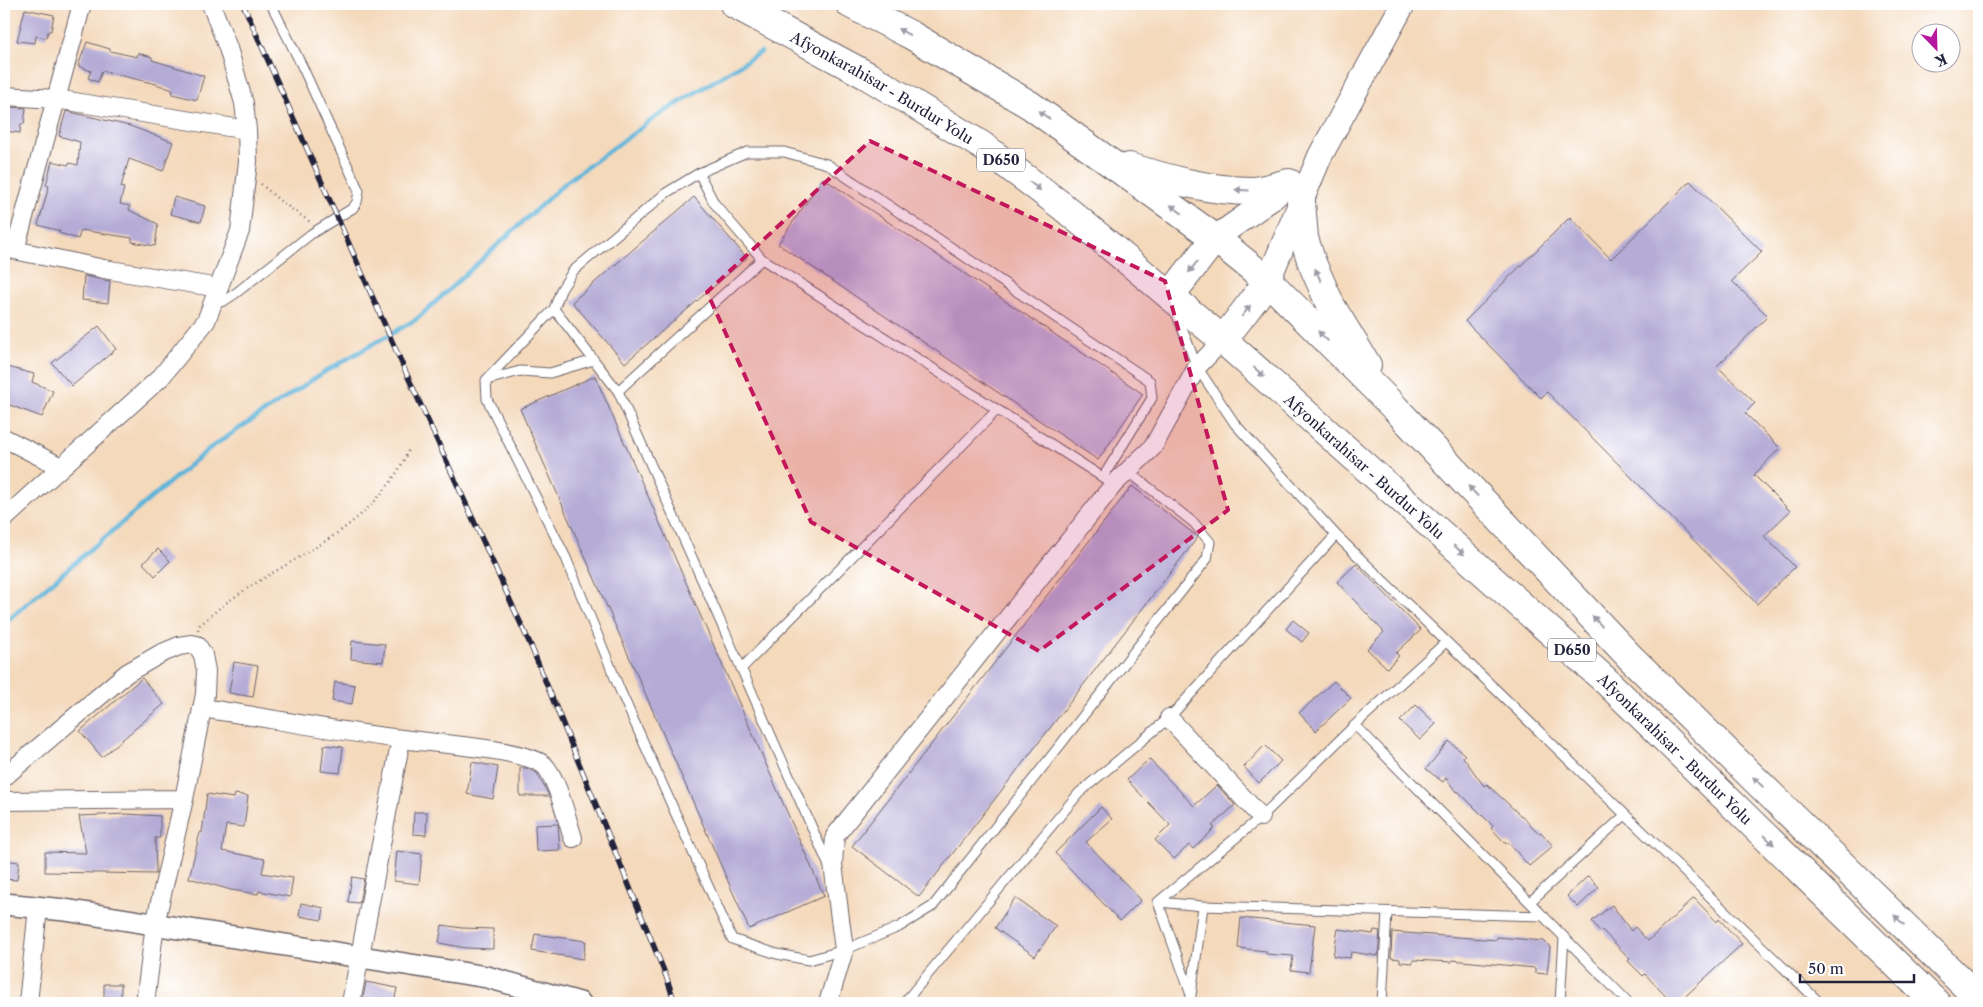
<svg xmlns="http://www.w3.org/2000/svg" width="1983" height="1007" font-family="'Libre Caslon Text',serif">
<rect width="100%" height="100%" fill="#fff"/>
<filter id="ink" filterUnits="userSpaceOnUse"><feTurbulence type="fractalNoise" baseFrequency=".02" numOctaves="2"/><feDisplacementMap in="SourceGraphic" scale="10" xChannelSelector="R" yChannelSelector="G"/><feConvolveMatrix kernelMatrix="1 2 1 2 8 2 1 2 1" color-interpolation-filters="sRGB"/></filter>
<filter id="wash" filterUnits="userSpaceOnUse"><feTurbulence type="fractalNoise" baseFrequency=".0096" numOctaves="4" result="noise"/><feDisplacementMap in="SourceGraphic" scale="20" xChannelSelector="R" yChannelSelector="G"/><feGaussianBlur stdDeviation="1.12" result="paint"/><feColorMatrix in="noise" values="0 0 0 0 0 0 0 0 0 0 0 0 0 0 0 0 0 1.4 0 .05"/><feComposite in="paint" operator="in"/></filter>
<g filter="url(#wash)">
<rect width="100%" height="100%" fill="#f4d9bb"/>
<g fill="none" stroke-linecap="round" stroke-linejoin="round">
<!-- stream -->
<path stroke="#5cb4d9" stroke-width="4.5" d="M4,623L210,448L326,371L417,319L566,182L656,117L761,52"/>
</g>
<g id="blocks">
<!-- building -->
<path fill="#b4abd6" d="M25,9L54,15L51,31H48L46,38L36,36L35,43L17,41Z
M87,42L110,49V51L137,57L138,53L152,57V60L204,76L197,100L172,94L173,90L156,84L102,71L98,82L88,78L91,71L78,66Z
M5,107L26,108L24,124H21L20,133L4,131Z
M66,111L130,126L173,142L163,171L129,159L121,187L124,188L120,204L130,206L129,210L158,224L155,246L132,242V238L81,230L78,239L59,233L60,231L38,225L49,186L46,185L52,161L68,165L69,163L78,165L80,142L59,136Z
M823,178L1143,394L1098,460L778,244Z
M1690,181L1762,252L1732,281L1768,316L1717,366L1755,403L1745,413L1780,448L1754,475L1790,511L1764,536L1795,567L1757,604L1547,392L1541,398L1465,321L1570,217L1611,259Z
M174,197L205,206L201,222L170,214Z
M694,197L747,258L625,363L572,302Z
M84,276L110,281L108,303L82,300Z
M99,326L116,349L72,386L52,363Z
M4,366L34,374L32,382L53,391L42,417L4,403Z
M595,376L824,896L749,929L520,409Z
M1132,486L1198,537L919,897L852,846Z
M158,549L170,561L155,576L143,563Z
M1356,564L1421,630L1396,653L1399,656L1387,668L1367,649L1384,632L1337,582Z
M1293,620L1309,633L1302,642L1286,629Z
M352,641L385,644L383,662L351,659Z
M234,662L258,666L253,697L229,693Z
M142,678L164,704L102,757L80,731Z
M1334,681L1351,698L1316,731L1299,713Z
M335,682L355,685L352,704L332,701Z
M1416,705L1436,724L1420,740L1400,721Z
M1449,741L1465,755L1463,757L1484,786L1487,784L1539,833L1541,832L1553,846L1529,866L1508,842L1506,844L1491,828L1493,826L1458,791L1456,792L1446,778L1443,782L1426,769Z
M324,745L343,747L340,773L321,771Z
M1265,745L1281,761L1259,783L1244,767Z
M1149,759L1194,806L1217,785L1235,805L1212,826L1215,828L1193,849L1189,845L1174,859L1155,840L1170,825L1127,780Z
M472,762L498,767L493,799L467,794Z
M520,768H526L537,773L549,796H520Z
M207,794L234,798L235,794L248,796L244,827L226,825L222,851L265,859L262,873L293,878L290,897L259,891L258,894L231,890L189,878L200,832L202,833Z
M1101,807L1112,819L1086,842L1141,900L1120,921L1055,853Z
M414,812H427L426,835L413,834Z
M127,814L160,816V838H155L156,874L45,872V852L86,853L79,816Z
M558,824L560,850L536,851L535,825Z
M397,851L422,854L419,884L394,881Z
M5,860L19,862L17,880L4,879Z
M1588,876L1599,887L1578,907L1567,896Z
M352,877L364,879L359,903L348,902Z
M1015,898L1056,926L1035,956L995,928Z
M1694,898L1717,922L1719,919L1742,944L1678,1003H1672L1645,974L1643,976L1628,961L1630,959L1602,930L1600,932L1592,921L1612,905L1631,931L1635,927L1648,941Z
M301,903L324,908L322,920L299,916Z
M1241,918L1315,925L1309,972L1291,970L1293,956L1266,954V951L1238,948Z
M442,925L462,928L493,929V949L466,948L439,943Z
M1338,929L1373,934L1374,930L1380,931L1378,956L1351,952L1350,958L1333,956Z
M1392,932L1497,940V937L1544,941L1550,947L1547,974L1535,973V968L1452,960V962L1413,960V963L1400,962V959L1391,958Z
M535,934L586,941L583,959L532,951Z
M366,982L397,988L394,1003H362Z
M104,984H121V999H104Z"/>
</g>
</g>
<g filter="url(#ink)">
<use href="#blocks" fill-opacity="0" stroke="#6c6268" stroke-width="1"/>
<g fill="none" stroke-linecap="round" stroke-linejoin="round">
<defs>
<path id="service" d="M699,173L714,203L762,259
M213,304L224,301L236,293L311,234L353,208L357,202L359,191L303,68L271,4
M554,309L618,391
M1175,310L1197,367L1235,424L1336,535L1820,1003
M487,380L520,371L550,373L594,360
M1103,477L1152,398L1150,381L827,164L784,152H747L699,173L666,193L573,271L561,290L554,309L486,380L487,399L566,558L620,690L732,939L777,954L809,960L844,950L899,927L933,906L1207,559L1210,542L1194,523L1128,471
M741,669L997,410
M1355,725L1629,1003
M829,866L618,391L762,259L1107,480
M1158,902L1203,906L1544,916
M1530,902L1625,815
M1191,995L1158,902L1261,817L1355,725L1446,642
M904,1003L1079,793L1169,718L1336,535
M1190,1003L1203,906
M1382,1003L1387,912
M1560,1003L1564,937"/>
<path id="minor" d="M4,96L56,99L247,130
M5,248L104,269L219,288
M15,250L82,4
M4,438L61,467
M4,519L161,377L206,321L240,231L248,161L247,130L244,103L228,48L211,4
M202,708C269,718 335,731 402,739C431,743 524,749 544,765C557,777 567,820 573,838
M1169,718L1261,817
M4,777L127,673L160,654L179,646L192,644L197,645L203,655L206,671L205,694L184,799L155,924L145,1003
M4,801L184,799
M28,1003L38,908
M351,1003L401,739
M828,1003L844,950L833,864L835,836L1114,484L1153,447L1197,367L1223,340"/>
<path id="tertiary" d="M4,904L65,910L487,977L580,1003"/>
<path id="secondary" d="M1215,238L1272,198L1289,183
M1268,281L1320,156L1403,4"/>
<g id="trunk">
<path id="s1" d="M734,4L868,76L981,145L1062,206L1223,340L1605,680L1936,1003"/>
<path d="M850,4L911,35L1030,105L1215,238L1268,281L1395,408L1630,657L1979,999"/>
<path d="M1129,167C1169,179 1210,191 1251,191C1264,191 1277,185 1289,183"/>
<path d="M1301,202L1304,238L1312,263L1331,306L1367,365"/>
<path d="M1170,296L1215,238"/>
<path d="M1223,340L1268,281"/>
</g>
</defs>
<!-- service casing -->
<use href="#service" stroke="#6c6268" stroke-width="11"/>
<!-- minor casing -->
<use href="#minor" stroke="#6c6268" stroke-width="20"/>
<!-- tertiary casing -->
<use href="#tertiary" stroke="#6c6268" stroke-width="24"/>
<!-- secondary casing -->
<use href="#secondary" stroke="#6c6268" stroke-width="26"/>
<!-- trunk casing -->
<use href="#trunk" stroke="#6c6268" stroke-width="30"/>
<!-- path -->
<path stroke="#6c6268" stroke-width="2.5" stroke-dasharray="1 4" stroke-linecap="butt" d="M261,184L279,200L310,222
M198,630L200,625C208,618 217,610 226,603C293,554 374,531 409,449"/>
<!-- service -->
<use href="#service" stroke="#fff" stroke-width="9"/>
<!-- minor -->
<use href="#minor" stroke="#fff" stroke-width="18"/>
<!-- tertiary -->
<use href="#tertiary" stroke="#fff" stroke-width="21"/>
<!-- secondary -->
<use href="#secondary" stroke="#fff" stroke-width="24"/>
<!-- trunk -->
<use href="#trunk" stroke="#fff" stroke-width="28"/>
<defs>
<path id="rail" d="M243,4L403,366L531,646L666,976L675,1003"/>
</defs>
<!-- rail casing -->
<use href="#rail" stroke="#22223b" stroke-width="5.5"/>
<!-- rail -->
<use href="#rail" stroke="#fff" stroke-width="4" stroke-dasharray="11" stroke-linecap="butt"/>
</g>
<!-- one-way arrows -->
<defs><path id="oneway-solid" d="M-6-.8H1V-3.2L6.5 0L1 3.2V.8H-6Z" transform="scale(1.25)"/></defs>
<g fill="#9c9ca7">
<use href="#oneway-solid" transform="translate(904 32) rotate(-152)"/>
<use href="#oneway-solid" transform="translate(1044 115) rotate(-145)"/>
<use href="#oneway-solid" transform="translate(1035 186) rotate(37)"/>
<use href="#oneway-solid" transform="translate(1242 190) rotate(-176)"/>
<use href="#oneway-solid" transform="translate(1176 209) rotate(-144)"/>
<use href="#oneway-solid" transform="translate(1193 267) rotate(128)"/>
<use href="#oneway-solid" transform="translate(1318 275) rotate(-114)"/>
<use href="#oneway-solid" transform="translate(1246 311) rotate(-52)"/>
<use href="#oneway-solid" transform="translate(1323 336) rotate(-135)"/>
<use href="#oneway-solid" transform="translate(1259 372) rotate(42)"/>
<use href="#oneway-solid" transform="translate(1473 491) rotate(-133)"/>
<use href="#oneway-solid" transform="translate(1459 550) rotate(42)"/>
<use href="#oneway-solid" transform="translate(1597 621) rotate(-133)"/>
<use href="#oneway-solid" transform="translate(1758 782) rotate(-136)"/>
<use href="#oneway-solid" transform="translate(1769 840) rotate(44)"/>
<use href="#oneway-solid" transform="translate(1899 920) rotate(-136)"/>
</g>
</g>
<!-- marked area -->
<path fill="#c2185b" fill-opacity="0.2" stroke="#c2185b" stroke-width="4" stroke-dasharray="10 6" stroke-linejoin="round" d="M870,141L1165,281L1228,510L1039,651L811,522L707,292Z"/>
<g text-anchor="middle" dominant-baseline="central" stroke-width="4" stroke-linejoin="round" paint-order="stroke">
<!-- shield labels -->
<g fill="#fff" stroke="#646476" stroke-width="1">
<rect x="977" y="148.5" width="48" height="23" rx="4"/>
<rect x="1548" y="638.5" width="48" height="23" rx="4"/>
</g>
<g font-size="14" font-weight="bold" fill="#22223b">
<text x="1001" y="160">D650</text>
<text x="1572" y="650">D650</text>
</g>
<!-- street labels -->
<g font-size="15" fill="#22223b" stroke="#fff">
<text stroke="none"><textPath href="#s1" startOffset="170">Afyonkarahisar - Burdur Yolu</textPath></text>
<text stroke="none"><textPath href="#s1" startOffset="785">Afyonkarahisar - Burdur Yolu</textPath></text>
<text stroke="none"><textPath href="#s1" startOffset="1205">Afyonkarahisar - Burdur Yolu</textPath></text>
</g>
</g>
<!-- margin -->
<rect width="1983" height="1007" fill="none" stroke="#fff" stroke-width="20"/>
<!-- north arrow -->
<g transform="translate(1936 48) rotate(157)"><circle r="24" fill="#ffffff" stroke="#a7a7b1"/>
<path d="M0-4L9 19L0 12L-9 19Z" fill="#b5179e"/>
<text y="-8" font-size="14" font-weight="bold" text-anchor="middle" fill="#22223b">K</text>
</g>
<!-- scale -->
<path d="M1800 974v8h114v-8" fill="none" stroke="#22223b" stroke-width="2.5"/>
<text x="1808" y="974" font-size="15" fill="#22223b" stroke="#ffffff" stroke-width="4" paint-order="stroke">50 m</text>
</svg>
